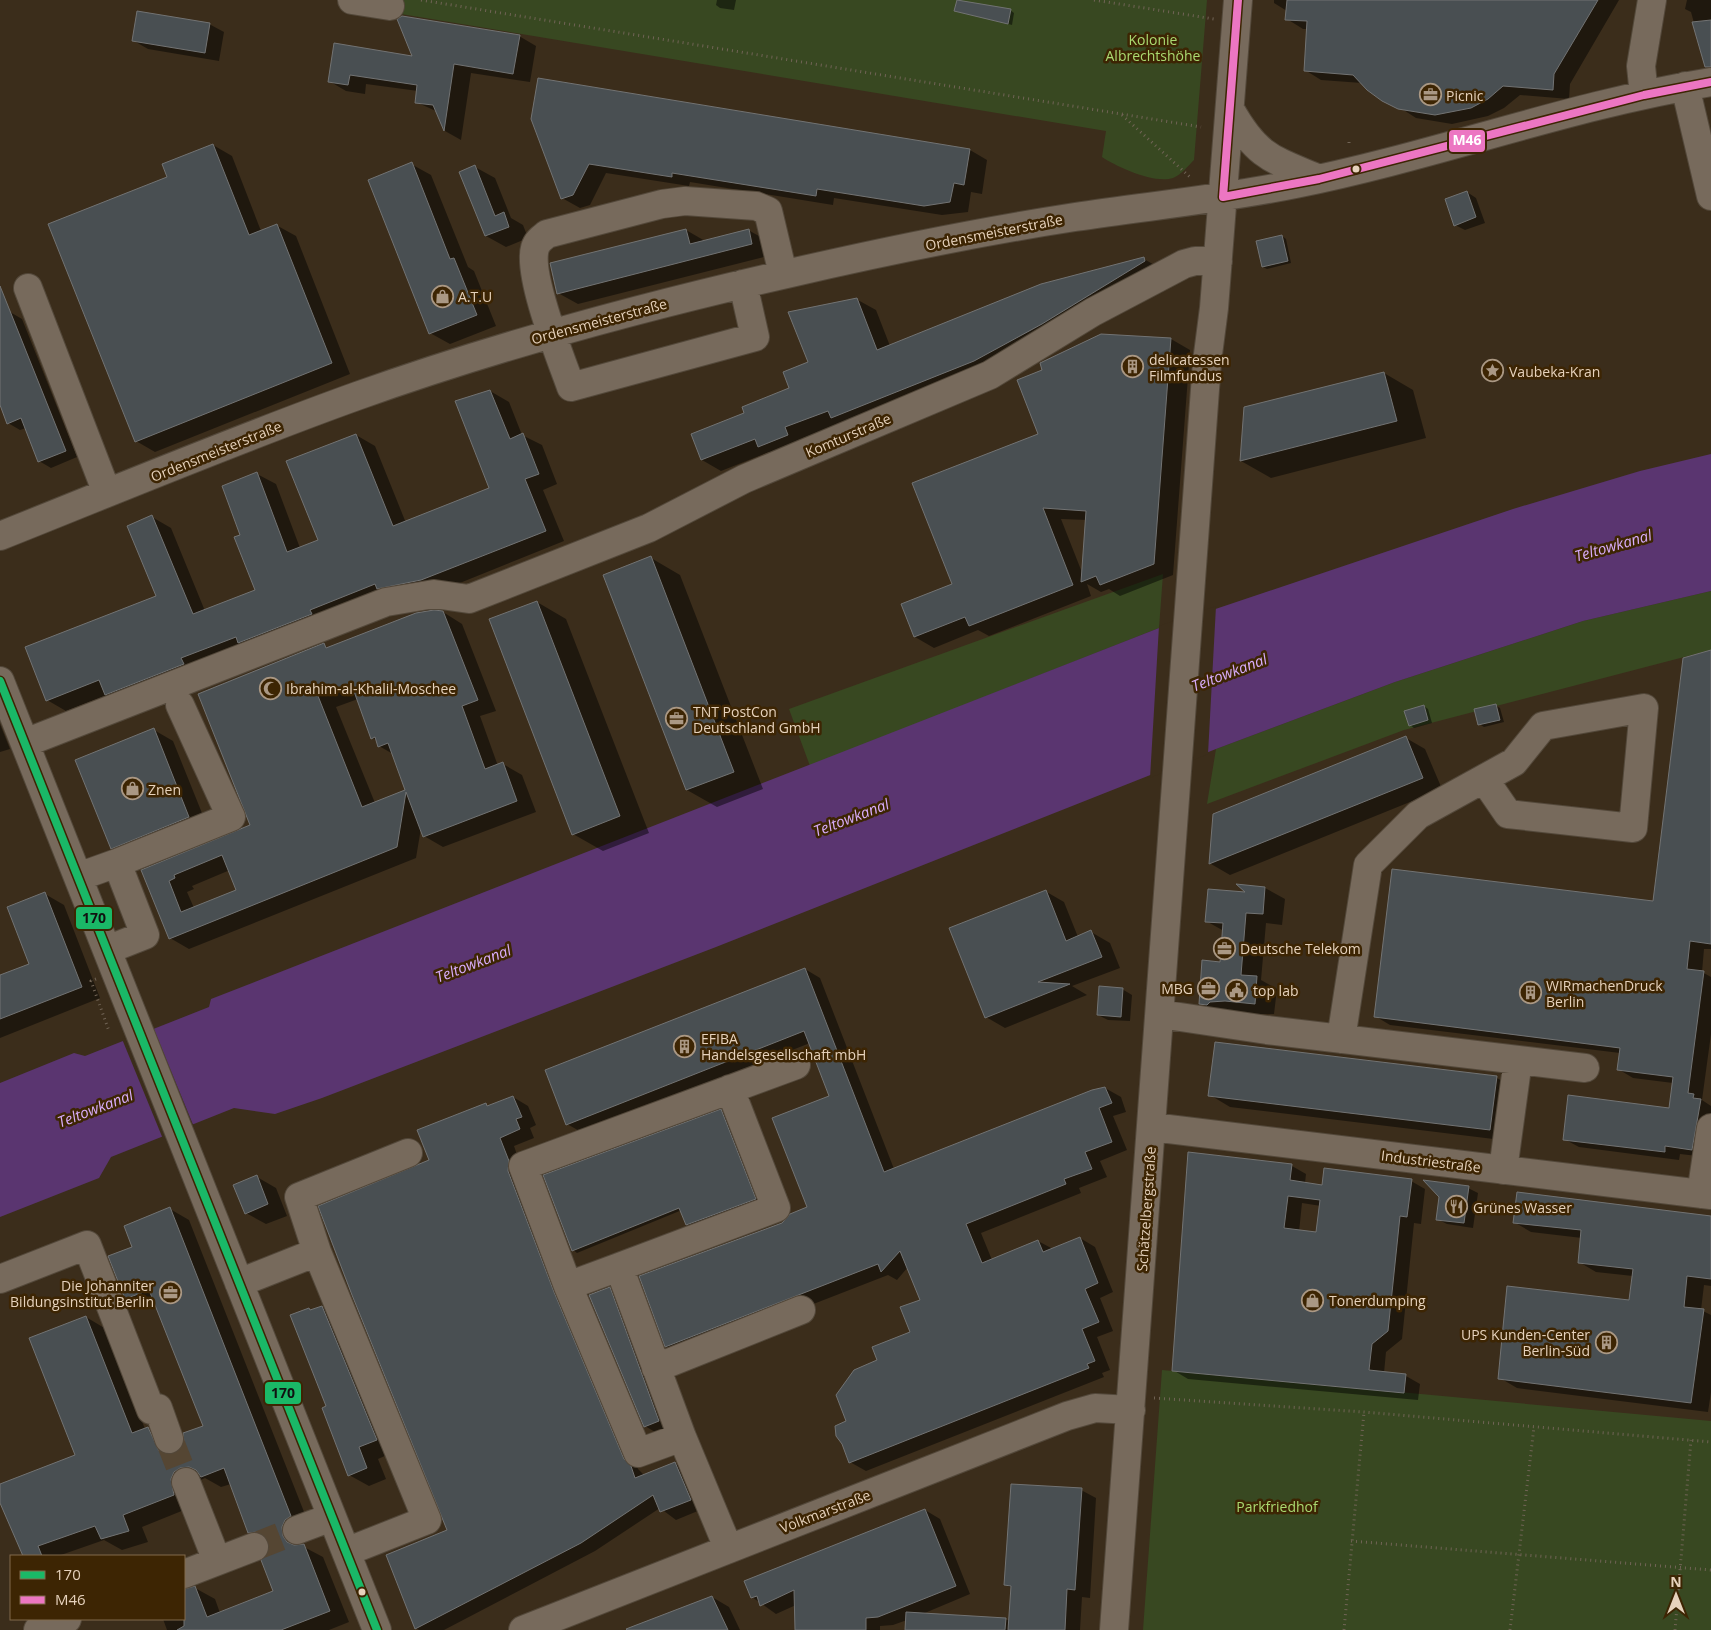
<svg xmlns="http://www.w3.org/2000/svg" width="1711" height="1630" font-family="'Open Sans',sans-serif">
<rect width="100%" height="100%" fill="#3b2d1b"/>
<!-- green -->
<path fill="#384821" d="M397,0H1207L1194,160C1188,166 1181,175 1173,178C1154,184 1117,167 1102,157L1106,131L395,13Z
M1163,574L1159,628L810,766L789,709Z
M1711,591V650L1404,730L1207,804L1216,749L1395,682L1583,621Z
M1162,1370L1711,1421V1630H1143Z"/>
<!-- water -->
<path fill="#5a3570" d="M1711,454V591L1583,621L1395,682L1216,749L716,947L322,1098L275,1114L234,1108L111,1157L99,1178L0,1217V1083L74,1053L85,1056L209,1007L211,999L1159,628L1513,509L1640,471Z"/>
<!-- pier -->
<path fill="#3b2d1b" d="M1216,606L1208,754L1150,778L1159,626Z
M153,1027L194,1127L163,1139L122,1039Z"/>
<!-- shadow -->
<path fill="#0007" fill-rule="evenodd" d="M717,0H736L734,10L720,8L716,5Z
M1274,0H1619L1570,84L1569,99L1520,95L1504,108L1488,116L1452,124L1416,118L1362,83L1321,80L1305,70L1308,29H1303L1287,19V11L1274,3Z
M1687,0H1711V57L1702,52L1691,12L1685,9Z
M956,10H1010L1014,13L1012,25Z
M209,24L224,32L219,61L148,49L134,41Z
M519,36L536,46L530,82L471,73L461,140L445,131L438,112L416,102L418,91L366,84L365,94L346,91L329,81L335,45L414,57Z
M539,80L970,150L987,160L982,194L971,192L968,212L942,215L834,198L833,205L690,182L689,186L606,173L590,205L580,208L562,198Z
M213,145L232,156L261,231L276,225L296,236L350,374L155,452L136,441L168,177Z
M411,164L431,175L468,267L474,271L496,326L450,344L430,333Z
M475,167L495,178L511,218L523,225L528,238L506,247L486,236Z
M1467,192L1476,198L1485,223L1465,230L1455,225Z
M686,230L705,241L748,230L768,241L772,255L578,304L558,293Z
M1282,236L1286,239L1291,263L1267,269L1263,267Z
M1144,259L1163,270L1033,352L803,438L806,446L778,457L769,452L721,471L702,460L693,435L746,414L791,388L856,299L876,310L890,346Z
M10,312L22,319L77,457L51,468L39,461L26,428L20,430L8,423L0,402V316Z
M1171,339L1190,350L1173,575L1120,596L1109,589L1101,592L1087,584L1091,596L989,636L978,630L934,648L915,637L954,584L1040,435L1043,371ZM1061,519L1087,520L1083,575Z
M1384,373L1413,390L1426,438L1271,478L1241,461L1245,408Z
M490,391L509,402L522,435L542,445L557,484L543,490L564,541L440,591L125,705L107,695L66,711L47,700L157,597L152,517L171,528L205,611L257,591L242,535L257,474L276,484L300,548L319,541L356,435L375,446L406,523L491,489Z
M651,558L680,575L763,789L717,807L687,790L604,576Z
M537,602L566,619L649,833L603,851L573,834Z
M443,612L462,624L496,711L480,716L498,766L503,764L522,775L536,812L443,847L424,836L421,828L416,858L189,949L170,938L143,871L251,826L323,645L329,648ZM358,699L372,738L378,741L379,746L393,754L406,791L375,803L336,707ZM230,870L238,890L194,908L187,892L194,889L192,886Z
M1711,652V949H1704L1702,972L1711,977V1034L1702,1100L1711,1106V1133L1706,1157L1680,1154L1679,1160L1579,1147L1564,1139L1670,1109L1673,1083L1633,1078L1618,1069L1620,1053L1390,1025L1375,1016L1654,902Z
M1424,706L1428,709L1432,723L1414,728L1410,725Z
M1496,706L1500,708L1504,722L1484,727L1479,724Z
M0,724L10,749L0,752Z
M154,730L173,741L208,828L131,859L112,848Z
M1406,738L1425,749L1442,789L1230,875L1211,864L1214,815Z
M1265,888L1285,899L1282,925L1266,923L1261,980L1277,989L1274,1014L1220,1015L1200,1003L1221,963L1224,931L1206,921L1249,893Z
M1045,891L1064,902L1078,937L1091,932L1110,943L1120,968L1072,986L1087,995L1005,1028L986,1017Z
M45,894L64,905L100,998L0,1038V977L31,965Z
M805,969L820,978L894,1169L1105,1088L1121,1097L1126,1112L1113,1116L1127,1150L1100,1161L1107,1177L1079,1188L1081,1193L981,1233L992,1260L1038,1241L1053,1249L1080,1238L1095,1247L1113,1292L1100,1298L1113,1331L1097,1337L1110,1370L1102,1373L1104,1377L866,1471L850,1462L848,1422L879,1361L912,1333L921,1300L908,1267L897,1280L888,1275L682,1355L666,1347L641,1277L782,1224L809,1208L831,1096L810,1043L583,1133L567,1124Z
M1122,989L1132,995L1130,1021L1108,1020L1098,1015Z
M1497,1078L1516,1089L1510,1141L1230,1107L1210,1095Z
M513,1097L528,1106L536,1125L530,1128L534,1138L514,1146L568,1301L638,1469L644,1475L675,1463L690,1471L705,1508L676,1520L660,1508L595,1551L444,1630H419L416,1628L449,1531L431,1161L485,1104L490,1107Z
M721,1111L725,1113L759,1201L691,1227L687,1224L682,1210L577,1253L573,1250Z
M1292,1166L1306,1174L1305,1183L1323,1186L1411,1181L1425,1189L1421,1224L1414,1223L1402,1339L1386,1352L1384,1373L1406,1376L1420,1384L1418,1400L1188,1379L1173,1370ZM1302,1203L1321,1206L1317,1234L1299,1232Z
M257,1177L276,1188L287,1216L266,1224L246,1213Z
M1468,1188L1478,1193L1473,1228L1447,1224L1437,1219Z
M170,1209L189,1220L310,1527L301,1539L302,1546L323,1557L349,1622L329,1630H167L163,1619H184V1590L195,1588L215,1599L220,1613L275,1592L269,1543L249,1532L231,1484L221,1487L205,1478L194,1483V1506L142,1527L148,1542L122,1550L104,1540L58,1556H24L0,1500V1485L76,1456L86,1317L106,1329L145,1429L148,1428L168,1440L174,1455L204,1426L156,1305L145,1309L126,1298L134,1247Z
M1711,1217V1286L1704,1285L1701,1310L1711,1315V1392L1708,1412L1517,1388L1500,1378L1630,1302L1633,1276L1596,1272L1579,1262L1582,1238L1531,1232L1514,1222Z
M610,1288L629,1300L678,1432L665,1438L645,1426Z
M322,1307L342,1319L396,1451L378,1459L386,1479L369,1486L349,1475L328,1407L308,1309L312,1311Z
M1081,1490L1096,1498L1090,1598L1082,1597L1080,1630H907V1620L893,1625L880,1626V1630H796V1605L776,1614L752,1597L925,1510L940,1519L970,1594L920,1615L1010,1620L1012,1588L1005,1585Z
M712,1597L729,1607L740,1630H627Z"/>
<!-- building -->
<path fill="#494f52" stroke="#727373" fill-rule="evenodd" d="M957,0L1011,9L1008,24L954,11Z
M1287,0H1598L1554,74L1553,90L1503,86L1488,99L1471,108L1435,115L1398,109L1382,101L1367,90L1353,75L1304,71L1307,21L1285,20Z
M137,11L210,23L205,53L132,41Z
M402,16L520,35L513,74L454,64L444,131L433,105L415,103L417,85L350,75L348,85L328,82L334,43L412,56L397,19Z
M1711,20V67H1705L1692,22Z
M538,78L970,149L964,185L954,183L950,202L924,206L817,189L816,196L672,173V177L589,164L573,195L561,199L531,119Z
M213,144L249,235L277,224L332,363L135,442L48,224L167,177L162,164Z
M412,162L450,259L454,258L477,315L429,334L368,180Z
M475,165L495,216L504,212L509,227L485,236L459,172Z
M1467,191L1476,217L1454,226L1445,199Z
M686,229L690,244L749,229L752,244L557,294L550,263Z
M1282,235L1288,261L1262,267L1256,241Z
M1144,257L1145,261L1042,324L974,361L831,418L828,411L785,427L788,435L758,447L755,439L701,460L691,434L744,413L742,407L789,388L783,372L808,362L788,312L857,298L877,350L1041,284Z
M0,286L66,451L38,462L21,418L7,424L0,405Z
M1101,334L1171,338L1154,564L1100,585L1096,576L1081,582L1086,511L1043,508L1073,585L969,626L965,617L914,637L901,604L952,584L912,483L1038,434L1017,380L1042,370L1040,363Z
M1384,372L1397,421L1240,461L1244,407Z
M490,390L510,439L523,433L539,474L525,479L546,531L421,580L377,589L375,584L310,610L312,614L238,643L236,637L181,658L184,664L105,695L99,680L46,701L25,647L156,596L127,526L152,515L193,614L255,590L234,537L240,535L222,486L257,472L287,552L318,540L286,461L356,434L393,526L489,488L455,401Z
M651,556L734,772L686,790L603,575Z
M537,601L620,816L572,835L489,619Z
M434,610L443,611L478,700L462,706L485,769L503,762L517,801L423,837L406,792L397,847L169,939L141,870L250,825L198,694L324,643L326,648L416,613ZM351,683L371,739L375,737L378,747L388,743L405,790L362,807L318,696ZM222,855L236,890L181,912L169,881L175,878L174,875Z
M1711,650V944L1690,941L1687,969L1704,971L1688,1093L1694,1094L1693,1098L1701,1099L1692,1150L1665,1146V1152L1563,1140L1568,1095L1669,1108L1673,1077L1617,1070L1620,1048L1374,1017L1392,869L1653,901L1683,658Z
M1496,704L1500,720L1478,725L1474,709Z
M1424,705L1428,720L1409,726L1404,711Z
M154,728L189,817L111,849L75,760Z
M1406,736L1423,778L1209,864L1213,814Z
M1236,884L1265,887L1263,914L1246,913L1241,975L1257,976L1255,1004L1225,1001L1210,1002L1207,1005L1199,1004L1202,960L1220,962L1223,923L1205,922L1208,889L1245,892Z
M1046,890L1066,941L1091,930L1102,957L1038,982L1070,984L985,1018L949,928Z
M45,892L82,987L0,1019V975L29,964L7,907Z
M805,968L884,1172L1092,1090L1105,1087L1112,1103L1099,1108L1112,1142L1085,1152L1092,1169L1064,1179L1066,1184L966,1224L982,1263L1038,1240L1043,1252L1080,1237L1098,1283L1085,1289L1099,1322L1082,1329L1095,1361L1087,1364L1089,1368L849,1463L842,1444L836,1436L835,1426L846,1421L836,1395L854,1370L877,1360L872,1347L910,1332L900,1307L920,1300L900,1251L881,1272L878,1264L665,1347L639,1276L782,1223L790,1214L807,1207L772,1118L829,1096L804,1031L566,1125L545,1070Z
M1099,986L1123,988L1121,1017L1097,1015Z
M1215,1042L1497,1076L1490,1130L1208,1096Z
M513,1096L522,1117L516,1119L520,1129L500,1138L509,1161L508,1171L554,1292L624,1459L631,1466L635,1478L675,1462L691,1500L660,1512L653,1495L581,1543L415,1629L386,1555L447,1530L352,1295L318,1206L429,1160L417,1130L486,1103L487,1106Z
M721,1109L756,1199L686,1225L679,1208L572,1251L543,1175Z
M1188,1152L1292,1164L1290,1180L1322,1185L1324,1168L1412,1179L1407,1217L1400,1216L1388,1331L1372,1344L1369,1370L1406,1374L1404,1393L1172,1371ZM1288,1196L1320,1200L1316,1232L1284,1228Z
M257,1175L268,1204L245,1214L233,1185Z
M1423,1180L1469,1186L1464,1223L1436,1220L1439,1197Z
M1517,1192L1711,1216V1279L1687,1276L1684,1307L1704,1309L1691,1403L1498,1379L1507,1286L1629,1300L1633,1269L1578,1263L1581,1230L1513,1223Z
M170,1207L291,1516L285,1520L282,1527L283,1536L287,1542L294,1545L304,1544L330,1611L281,1630H177L184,1626V1589L195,1586L207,1617L273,1591L261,1560L269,1550L268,1541L263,1535L257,1532L248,1533L224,1468L201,1477L196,1470L189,1467L180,1468L174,1472L171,1479L174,1495L123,1515L129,1531L101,1539L95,1526L38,1546L42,1556H23L0,1503V1484L75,1455L29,1338L86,1316L132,1433L148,1427L159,1451L166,1454H174L181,1449L184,1442L183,1433L203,1426L149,1290L125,1299L108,1256L132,1247L124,1226Z
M610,1287L659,1421L644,1427L589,1295Z
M322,1306L377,1440L359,1447L367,1468L348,1476L322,1408L326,1406L290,1315L309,1308L310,1310Z
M1011,1484L1082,1488L1075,1590L1067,1589L1065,1630H1008L1011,1586L1004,1585Z
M925,1509L956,1586L878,1617L866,1618V1630H795L794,1590L760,1606L757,1596L751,1598L744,1581Z
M712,1596L728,1630H627L626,1629Z
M906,1612L1006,1618L1005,1630H905Z"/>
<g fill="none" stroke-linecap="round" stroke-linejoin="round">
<!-- minor-tunnel -->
<path stroke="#554633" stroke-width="28" stroke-dasharray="28 14" stroke-linecap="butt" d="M169,1439L186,1482
M254,1547L297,1530"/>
<defs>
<path id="minor" d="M352,0L390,6
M1685,86L1711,196
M1644,95L1641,66L1652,0
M1231,111C1257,157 1272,159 1319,179
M743,284L755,337L571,387C561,359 527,275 535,248C537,241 542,238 547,234L662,204L685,201L756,206L768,211L783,274
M28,288L107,493
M0,536C118,489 237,439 357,396C497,346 641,307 786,274C881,252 978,232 1075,217C1148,206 1222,199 1295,184C1435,156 1570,105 1711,82
M0,681L377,1630
M25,743L386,602L434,594L469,599L649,528L744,479L990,375L1093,312L1184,264L1195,261H1218
M117,863L231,817L180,705
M78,877L117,863L145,935L107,950
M1160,1014L1267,1030L1585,1068
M1341,1039L1368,865L1418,815L1514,762L1543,726L1644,708L1633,828L1508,814L1484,779
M1152,1127L1711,1195
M1503,1170L1518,1060
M1701,1194L1711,1128
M317,1252L427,1520L346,1552
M619,1267L776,1208L730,1089
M0,1279L87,1245L151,1410L158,1408L169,1439
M239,1283L317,1252L299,1197L408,1153
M568,1286L638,1453L682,1437
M656,1368L801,1310
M186,1482L217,1561
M297,1530L332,1517
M726,1550L724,1538L682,1437L619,1267L568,1286L523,1166L796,1065
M184,1574L254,1547
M38,1630L67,1619
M523,1630L1067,1416L1095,1408L1131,1410
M1114,1630L1207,362L1214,308L1238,0"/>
</defs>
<!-- minor casing -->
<use href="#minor" stroke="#53483a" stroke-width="30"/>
<!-- path -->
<path stroke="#716456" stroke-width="3" stroke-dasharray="1 4" stroke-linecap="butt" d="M421,0L1201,127
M1094,0L1214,19
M1122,115L1191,178
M1349,142V144
M96,979L91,981L109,1031
M1154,1398L1364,1412L1711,1442
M1351,1541L1711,1570
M1344,1630L1364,1412
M1510,1630L1534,1427
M1675,1630L1691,1440"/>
<!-- minor -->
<use href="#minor" stroke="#776a5c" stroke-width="28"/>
<defs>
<path id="bus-1" d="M0,681L377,1630"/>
<path id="bus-2" d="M1223,197L1319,179L1644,95L1711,82
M1223,197L1238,0"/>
</defs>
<!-- bus-1 casing -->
<use href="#bus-1" stroke="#3d2503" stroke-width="11"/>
<!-- bus-2 casing -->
<use href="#bus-2" stroke="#3d2503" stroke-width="11"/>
<!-- bus-1 -->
<use href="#bus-1" stroke="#1ab867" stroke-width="8"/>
<!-- bus-2 -->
<use href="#bus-2" stroke="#ec76c2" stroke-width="8"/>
</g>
<!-- icons -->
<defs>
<symbol id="office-ring" viewBox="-11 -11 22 22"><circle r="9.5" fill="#3d2503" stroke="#aa9884" stroke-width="1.5"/><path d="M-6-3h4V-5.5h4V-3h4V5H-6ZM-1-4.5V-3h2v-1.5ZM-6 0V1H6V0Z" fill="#aa9884"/></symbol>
<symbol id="shop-ring" viewBox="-11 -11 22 22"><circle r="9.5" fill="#3d2503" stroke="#aa9884" stroke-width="1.5"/><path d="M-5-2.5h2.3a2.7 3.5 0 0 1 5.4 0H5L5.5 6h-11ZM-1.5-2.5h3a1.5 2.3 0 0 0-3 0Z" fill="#aa9884"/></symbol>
<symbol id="building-ring" viewBox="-11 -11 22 22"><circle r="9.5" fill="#3d2503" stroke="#aa9884" stroke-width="1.5"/><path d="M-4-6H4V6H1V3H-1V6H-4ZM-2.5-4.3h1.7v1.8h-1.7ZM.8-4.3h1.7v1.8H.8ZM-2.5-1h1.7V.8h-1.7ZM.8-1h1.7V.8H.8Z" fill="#aa9884"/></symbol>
<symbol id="sight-ring" viewBox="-11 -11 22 22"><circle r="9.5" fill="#3d2503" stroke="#aa9884" stroke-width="1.5"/><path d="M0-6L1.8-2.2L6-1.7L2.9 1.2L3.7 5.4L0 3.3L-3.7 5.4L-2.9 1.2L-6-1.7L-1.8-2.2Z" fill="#aa9884"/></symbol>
<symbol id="mosque-ring" viewBox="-11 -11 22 22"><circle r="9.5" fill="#3d2503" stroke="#aa9884" stroke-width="1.5"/><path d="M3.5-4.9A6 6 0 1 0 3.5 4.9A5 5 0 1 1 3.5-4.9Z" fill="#aa9884"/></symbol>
<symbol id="civic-ring" viewBox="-11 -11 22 22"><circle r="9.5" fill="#3d2503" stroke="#aa9884" stroke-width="1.5"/><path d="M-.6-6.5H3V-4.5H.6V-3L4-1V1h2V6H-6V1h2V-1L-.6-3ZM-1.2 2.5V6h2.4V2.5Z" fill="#aa9884"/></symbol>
<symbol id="restaurant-ring" viewBox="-11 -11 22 22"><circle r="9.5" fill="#3d2503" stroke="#aa9884" stroke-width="1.5"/><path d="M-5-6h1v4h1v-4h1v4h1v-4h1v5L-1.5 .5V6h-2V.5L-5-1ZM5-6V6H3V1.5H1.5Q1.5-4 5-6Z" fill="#aa9884"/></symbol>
</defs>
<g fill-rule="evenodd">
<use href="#office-ring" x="1418" y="82" width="25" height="25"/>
<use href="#shop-ring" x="430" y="284" width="25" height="25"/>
<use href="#building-ring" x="1120" y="354" width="25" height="25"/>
<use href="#sight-ring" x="1480" y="358" width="25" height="25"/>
<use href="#mosque-ring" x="258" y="676" width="25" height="25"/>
<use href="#office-ring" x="664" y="706" width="25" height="25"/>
<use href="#shop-ring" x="120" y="776" width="25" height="25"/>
<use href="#office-ring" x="1212" y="936" width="25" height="25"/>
<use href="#office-ring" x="1196" y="976" width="25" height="25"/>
<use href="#civic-ring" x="1224" y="978" width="25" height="25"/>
<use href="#building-ring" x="1518" y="980" width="25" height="25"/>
<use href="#building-ring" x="672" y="1034" width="25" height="25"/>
<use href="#restaurant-ring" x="1444" y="1194" width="25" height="25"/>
<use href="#office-ring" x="158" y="1280" width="25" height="25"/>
<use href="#shop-ring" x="1300" y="1288" width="25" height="25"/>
<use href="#building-ring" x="1594" y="1330" width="25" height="25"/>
</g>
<!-- markers -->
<g fill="#e6d2bc" stroke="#3d2503" stroke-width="2">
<circle cx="1356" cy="169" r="4.5"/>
<circle cx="362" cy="1592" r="4.5"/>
</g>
<g text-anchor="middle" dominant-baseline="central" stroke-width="5" stroke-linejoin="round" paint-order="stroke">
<!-- park labels -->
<g font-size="14" fill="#aada71" stroke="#3d2503">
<text x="1153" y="39">Kolonie<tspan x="1153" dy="16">Albrechtshöhe</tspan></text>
<text x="1277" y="1506">Parkfriedhof</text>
</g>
<!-- poi labels -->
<g font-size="14" fill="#e6d2bc" stroke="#3d2503" text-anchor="start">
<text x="1446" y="95">Picnic</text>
<text x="458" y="296">A.T.U</text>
<text x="1149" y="359">delicatessen<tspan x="1149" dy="16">Filmfundus</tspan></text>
<text x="1509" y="371">Vaubeka-Kran</text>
<text x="286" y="688">Ibrahim-al-Khalil-Moschee</text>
<text x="693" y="711">TNT PostCon<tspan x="693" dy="16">Deutschland GmbH</tspan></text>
<text x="148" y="789">Znen</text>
<text x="1240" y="948">Deutsche Telekom</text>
<text x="1546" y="985">WIRmachenDruck<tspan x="1546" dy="16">Berlin</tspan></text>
<text x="1193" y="988" text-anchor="end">MBG</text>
<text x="1253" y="990">top lab</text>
<text x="701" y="1038">EFIBA<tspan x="701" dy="16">Handelsgesellschaft mbH</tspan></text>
<text x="1473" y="1207">Grünes Wasser</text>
<text x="154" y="1285" text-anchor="end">Die Johanniter<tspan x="154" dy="16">Bildungsinstitut Berlin</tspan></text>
<text x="1329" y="1300">Tonerdumping</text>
<text x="1590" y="1334" text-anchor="end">UPS Kunden-Center<tspan x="1590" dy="16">Berlin-Süd</tspan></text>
</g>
<!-- street labels -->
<g font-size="14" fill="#e6d2bc" stroke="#3d2503">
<text transform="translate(994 232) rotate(-11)">Ordensmeisterstraße</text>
<text transform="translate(599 321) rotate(-15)">Ordensmeisterstraße</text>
<text transform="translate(848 435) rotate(-23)">Komturstraße</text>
<text transform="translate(216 451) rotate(-22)">Ordensmeisterstraße</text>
<text transform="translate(1431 1161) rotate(7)">Industriestraße</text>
<text transform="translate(1146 1209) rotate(-86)">Schätzelbergstraße</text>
<text transform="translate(825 1511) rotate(-21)">Volkmarstraße</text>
</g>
<!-- water labels -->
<g font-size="15" font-style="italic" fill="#d8adfb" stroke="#3d2503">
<text transform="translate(1613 545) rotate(-16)">Teltowkanal</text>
<text transform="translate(1229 672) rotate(-21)">Teltowkanal</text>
<text transform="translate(851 817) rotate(-21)">Teltowkanal</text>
<text transform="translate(473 963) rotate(-21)">Teltowkanal</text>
<text transform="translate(95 1108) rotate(-21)">Teltowkanal</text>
</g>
</g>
<g stroke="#3d2503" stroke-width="2">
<rect x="1448" y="129" width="38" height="24" rx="5" fill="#ec76c2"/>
<rect x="75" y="906" width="38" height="24" rx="5" fill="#1ab867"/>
<rect x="264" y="1381" width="38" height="24" rx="5" fill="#1ab867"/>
</g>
<g font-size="14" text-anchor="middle" font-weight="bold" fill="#fff">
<text x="1467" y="145">M46</text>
</g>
<g font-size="14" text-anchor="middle" font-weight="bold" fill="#111">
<text x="94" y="923">170</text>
<text x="283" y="1398">170</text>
</g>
<!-- legend -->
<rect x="10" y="1555" width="175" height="65" fill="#3d2503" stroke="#816a4d"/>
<rect x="20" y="1571" width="25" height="8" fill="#1ab867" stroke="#816a4d"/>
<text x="55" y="1580" font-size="15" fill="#e6d2bc">170</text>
<rect x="20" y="1596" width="25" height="8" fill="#ec76c2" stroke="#816a4d"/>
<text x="55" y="1605" font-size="15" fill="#e6d2bc">M46</text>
<!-- north arrow -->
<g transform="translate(1676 1595)" stroke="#3d2503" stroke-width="4" paint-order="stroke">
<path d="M0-4L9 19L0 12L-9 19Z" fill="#e6d2bc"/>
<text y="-8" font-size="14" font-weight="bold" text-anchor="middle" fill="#e6d2bc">N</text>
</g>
</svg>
